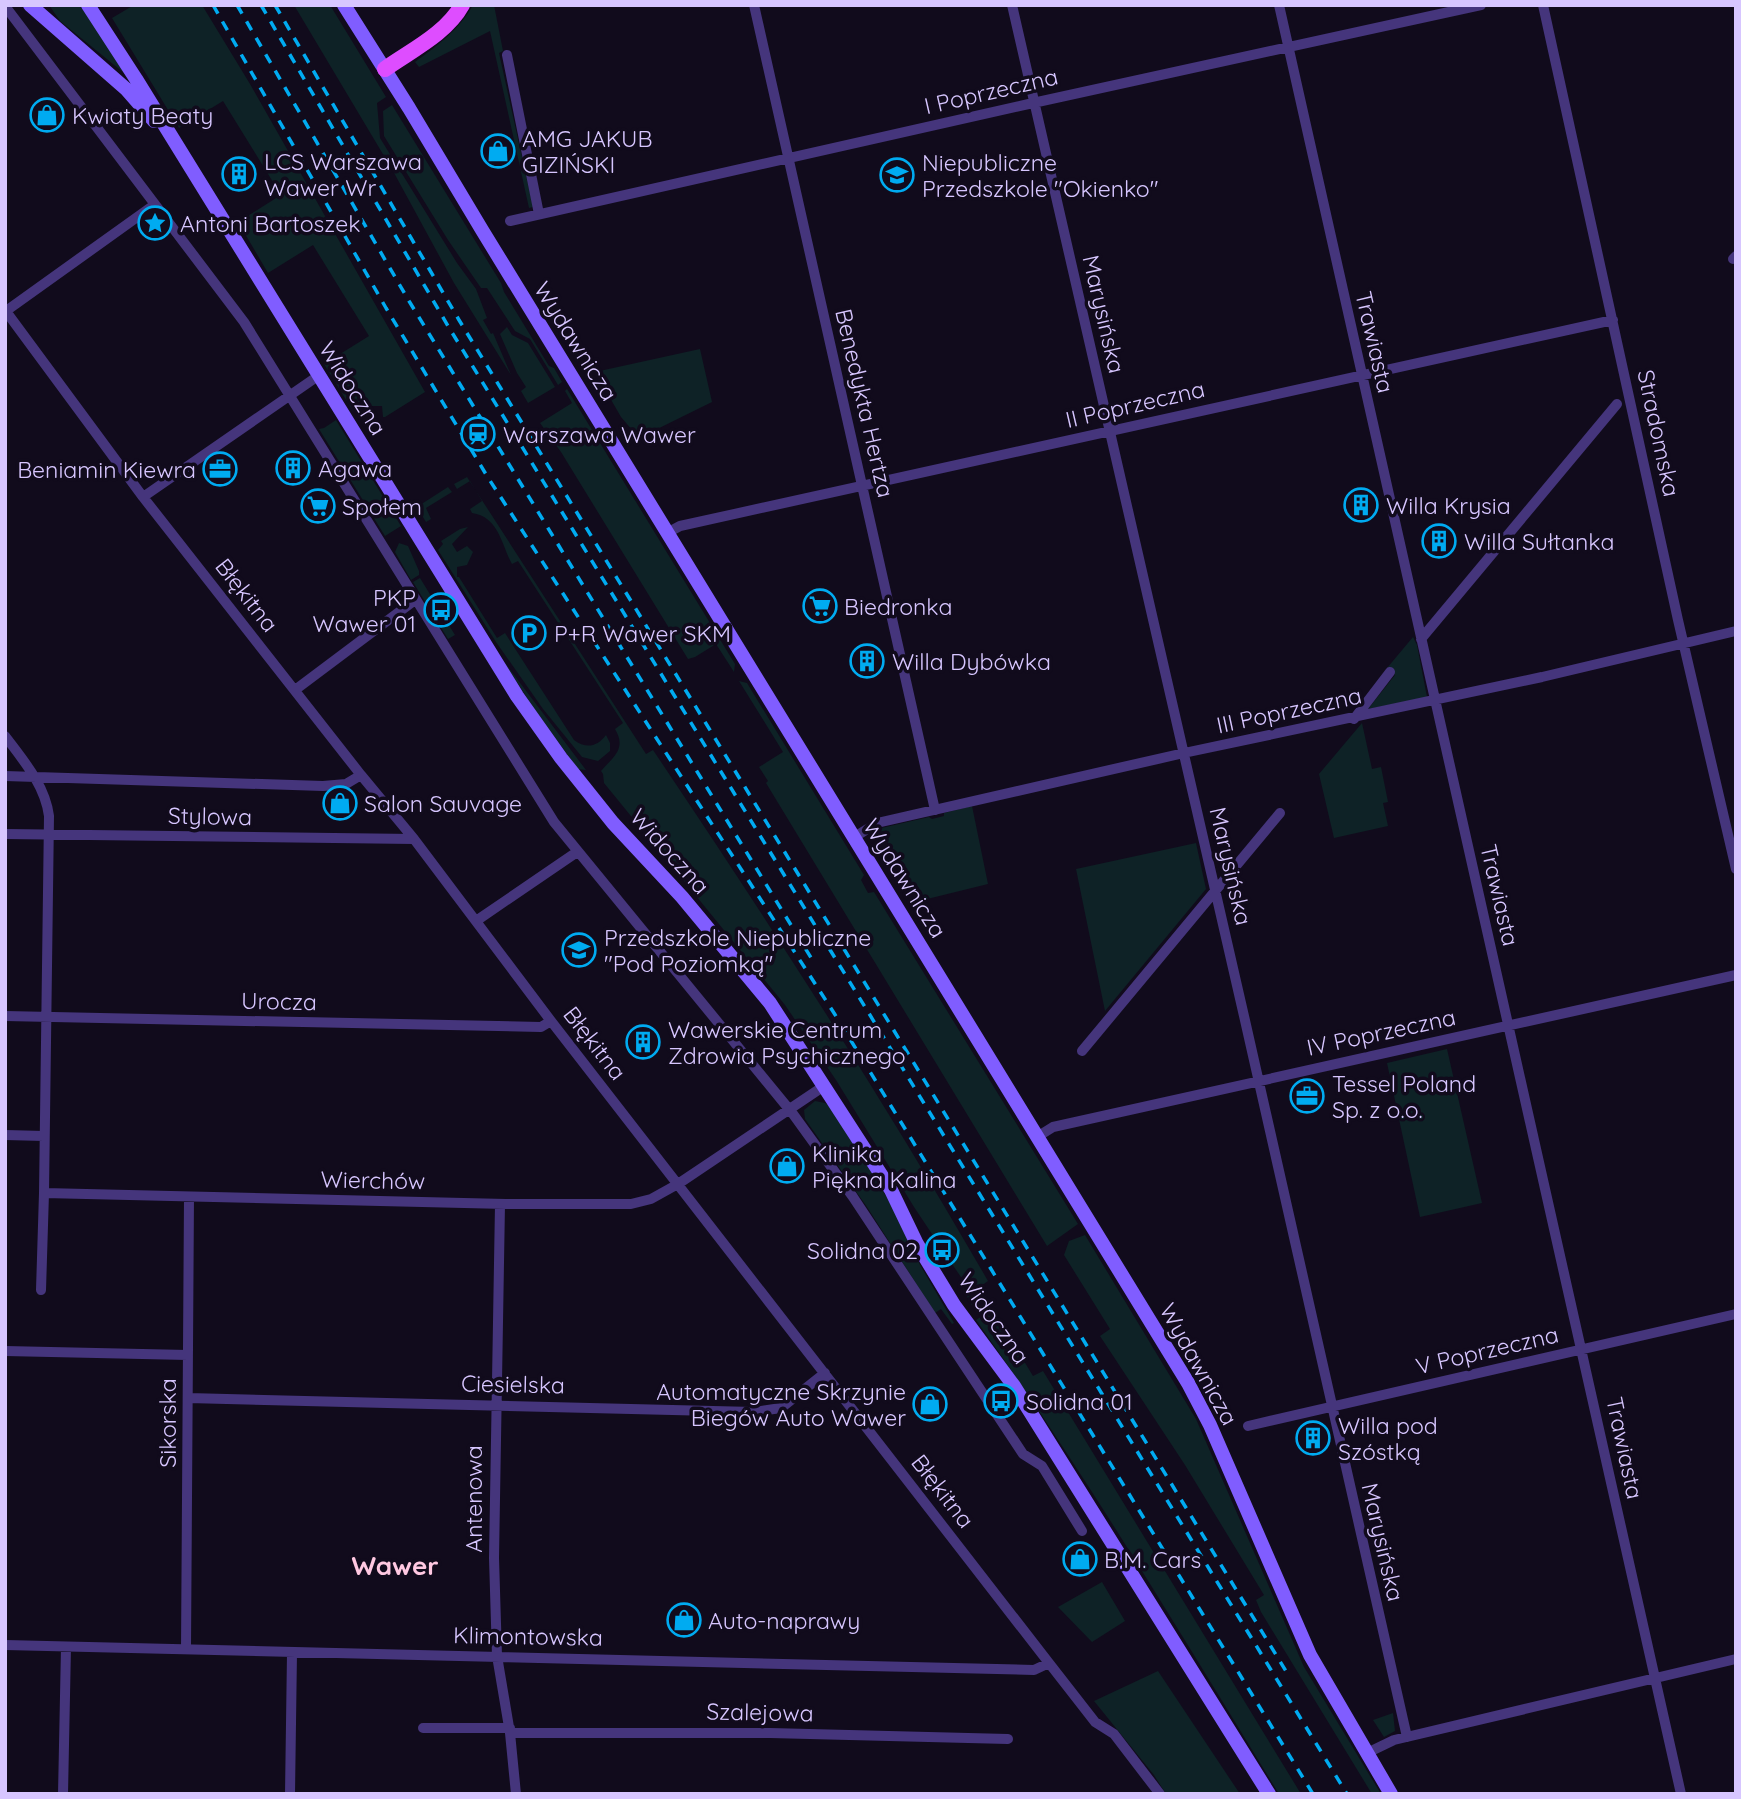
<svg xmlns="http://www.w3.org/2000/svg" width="1741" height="1799" font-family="Quicksand,sans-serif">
<rect width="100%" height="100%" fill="#110b1c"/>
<!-- green -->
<path fill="#0e2226" d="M49,5H80L129,77L60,21Z
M134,5H202L250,84L425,392L385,417H383L382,406H367V417L358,415L353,411L324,364L369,336L313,245L268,273L238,222L281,195L223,101L179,128L112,18Z
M294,5H330L386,97L377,103L380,138L457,263L476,289L487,318L483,320L491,334L493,333L511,375L454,283L393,171Z
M473,5H494L503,51L499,53L533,207L529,208L490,31L419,67L415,62C438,45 459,30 473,5Z
M392,105L501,283L504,292L549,366L554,368L562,382L558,385L530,339L515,331L487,288H481L448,240L384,136L383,111Z
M507,327L512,335L528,343L555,387L528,403L521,391L526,387L517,373L500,334Z
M700,349L712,402L639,438L621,417L595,372Z
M567,389L735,664L734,672L716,644L695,657L688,659L561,452L540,423L572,403L565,391Z
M336,420L401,526L385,536L319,429L324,428Z
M467,477L646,754L653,750C770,924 884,1100 988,1281L978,1288L961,1277L954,1267L914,1207L836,1080L785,1005L604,783L603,774L601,771C613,757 627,749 615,729L623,723L518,561L512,564C501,544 499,517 472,513L470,509L482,501L470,481L457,489L454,484Z
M448,487L452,492L426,508L431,519L426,522L418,509L420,505Z
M468,527L452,544L457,552L467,546L473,552L467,565L457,567V577H459L497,638L505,633L574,740C586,749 597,747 606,735L610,743V751L598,761L582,757L543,709L496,642L438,550L443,544L441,541L460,529Z
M399,543L408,546L419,571V575L411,580L395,552Z
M420,578L455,635L448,639L413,582Z
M1413,637L1417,645L1427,697L1368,709L1395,675L1387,668Z
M502,659L586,770L578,769L535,710Z
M739,681L747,683L864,875L861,880L868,893L874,892L1078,1224L1047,1246L766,783L768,781L759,767L783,752Z
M1362,723L1372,769L1381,767L1388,802L1383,803L1388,826L1334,838L1319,774Z
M972,806L988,884L919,901L877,829L929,817L932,819L944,816V813Z
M1196,843L1206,889L1105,1011L1076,869Z
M1447,1049L1482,1203L1420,1217L1387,1063Z
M815,1101L825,1103L831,1107L892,1206L919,1263L954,1323L952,1324L941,1309L935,1313L867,1207L805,1119L804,1110Z
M1085,1235L1196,1419L1304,1667L1381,1794H1372L1261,1612L1256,1600L1264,1595L1185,1465L1100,1336L1110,1329L1064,1255L1069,1241Z
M960,1283L981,1296L980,1300L972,1306Z
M985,1314L999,1320L1033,1376L1043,1371L1301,1794H1279C1181,1634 1085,1473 976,1320Z
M1102,1582L1125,1621L1092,1642L1058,1607Z
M1158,1671L1240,1794H1166L1154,1775L1094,1701Z
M1393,1713L1395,1731L1384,1737L1373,1720Z"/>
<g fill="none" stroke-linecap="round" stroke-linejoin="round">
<!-- minor -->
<path stroke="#45357c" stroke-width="10" d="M754,5L935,810
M1012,5L1244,1016L1407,1737
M1279,5L1681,1794
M1543,5L1678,620L1736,869
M5,6L244,322L554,822L793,1114L853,1197L1023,1454L1042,1466L1082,1531
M507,55L539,214
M510,221L1033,103L1481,5
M1733,259L1736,256
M5,310L143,497L361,775L414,839L551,1021L1049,1663L1095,1722L1114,1734L1160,1794
M6,311L154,205
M143,497L318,376
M667,533L680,526L1613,320
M1421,639L1617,404
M295,690L415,600
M1354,719L1390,672
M5,736C23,760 45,785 49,816L44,1193L506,1204H631L651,1199L678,1184L824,1086
M5,776L323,786L346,784L361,775
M5,834L414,839
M853,838L877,823L1184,753L1542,677L1736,631
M476,921L577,852
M5,1016L541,1027L551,1021
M1082,1051L1280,813
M5,1135L44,1136
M1037,1137L1053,1127L1736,975
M500,1204L494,1558L497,1656L510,1733L516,1794
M41,1290L44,1193
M5,1351L188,1355
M188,1398L754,1412L781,1408L825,1373
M1248,1426L1736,1314
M5,1645L1034,1670L1049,1663
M186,1649L189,1197
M423,1728H510
M510,1733H770L1008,1739
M1367,1753L1394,1740L1736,1659
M63,1794L66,1647
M290,1794L292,1653"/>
<!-- secondary -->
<path stroke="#805dff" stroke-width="14" d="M30,5L126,89L154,121
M88,5L136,79L517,696L561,758L613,823L682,897L770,1003L891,1190L917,1244L954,1305L1014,1386L1269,1794
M344,5L409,108L482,230L1188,1383L1210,1425L1310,1655L1391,1794"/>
<!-- primary -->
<path stroke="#de4dff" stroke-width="16" d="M385,69C410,51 446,34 462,5"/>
<!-- rail -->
<path stroke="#00abf1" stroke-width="3.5" stroke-dasharray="10 9" stroke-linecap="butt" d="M213,5L386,308L487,476L834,1013L1313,1794
M237,5L409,301L813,961
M261,5L448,326L1347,1794
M275,5L459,320L1289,1676"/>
</g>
<!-- icons -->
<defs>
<symbol id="shop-ring" viewBox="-11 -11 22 22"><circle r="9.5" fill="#110b1c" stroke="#00abf1" stroke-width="1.5"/><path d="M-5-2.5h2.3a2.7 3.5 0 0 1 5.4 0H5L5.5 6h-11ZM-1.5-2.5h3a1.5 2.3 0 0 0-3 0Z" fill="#00abf1"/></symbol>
<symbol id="building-ring" viewBox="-11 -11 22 22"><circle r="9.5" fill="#110b1c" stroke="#00abf1" stroke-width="1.5"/><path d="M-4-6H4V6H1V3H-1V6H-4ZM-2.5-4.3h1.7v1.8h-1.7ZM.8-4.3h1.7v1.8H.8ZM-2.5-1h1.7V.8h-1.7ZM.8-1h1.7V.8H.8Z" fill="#00abf1"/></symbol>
<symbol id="school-ring" viewBox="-11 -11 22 22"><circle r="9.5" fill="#110b1c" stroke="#00abf1" stroke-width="1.5"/><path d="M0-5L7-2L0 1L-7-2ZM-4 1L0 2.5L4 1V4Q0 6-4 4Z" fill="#00abf1"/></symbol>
<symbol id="sight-ring" viewBox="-11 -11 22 22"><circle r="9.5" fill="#110b1c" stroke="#00abf1" stroke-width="1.5"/><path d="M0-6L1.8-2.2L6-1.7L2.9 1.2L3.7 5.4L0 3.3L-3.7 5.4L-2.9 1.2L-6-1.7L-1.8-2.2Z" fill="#00abf1"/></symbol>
<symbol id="station-ring" viewBox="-11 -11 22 22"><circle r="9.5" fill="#110b1c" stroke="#00abf1" stroke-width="1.5"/><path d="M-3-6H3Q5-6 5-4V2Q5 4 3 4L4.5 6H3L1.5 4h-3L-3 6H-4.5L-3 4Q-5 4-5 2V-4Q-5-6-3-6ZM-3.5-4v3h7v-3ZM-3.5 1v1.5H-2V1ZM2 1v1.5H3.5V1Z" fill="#00abf1"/></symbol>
<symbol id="office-ring" viewBox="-11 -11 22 22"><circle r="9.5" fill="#110b1c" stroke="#00abf1" stroke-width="1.5"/><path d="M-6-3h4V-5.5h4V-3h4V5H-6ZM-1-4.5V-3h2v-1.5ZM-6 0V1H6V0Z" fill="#00abf1"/></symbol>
<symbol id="supermarket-ring" viewBox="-11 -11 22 22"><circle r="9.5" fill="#110b1c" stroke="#00abf1" stroke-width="1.5"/><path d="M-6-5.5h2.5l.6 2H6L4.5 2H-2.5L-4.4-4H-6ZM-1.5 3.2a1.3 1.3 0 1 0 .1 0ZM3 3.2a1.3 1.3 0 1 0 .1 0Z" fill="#00abf1"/></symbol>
<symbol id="bus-ring" viewBox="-11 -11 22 22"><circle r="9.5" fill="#110b1c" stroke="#00abf1" stroke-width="1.5"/><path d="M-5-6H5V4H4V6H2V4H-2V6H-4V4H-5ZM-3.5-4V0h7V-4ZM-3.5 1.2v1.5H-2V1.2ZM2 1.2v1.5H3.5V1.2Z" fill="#00abf1"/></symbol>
<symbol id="parking-ring" viewBox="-11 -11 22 22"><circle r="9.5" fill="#110b1c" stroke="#00abf1" stroke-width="1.5"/><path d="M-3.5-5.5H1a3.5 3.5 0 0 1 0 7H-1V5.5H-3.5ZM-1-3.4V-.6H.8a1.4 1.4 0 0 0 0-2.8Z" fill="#00abf1"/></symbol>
</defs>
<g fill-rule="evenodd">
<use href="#shop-ring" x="28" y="96" width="38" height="38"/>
<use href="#shop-ring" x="479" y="132" width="38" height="38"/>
<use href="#building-ring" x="220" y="155" width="38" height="38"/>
<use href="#school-ring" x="878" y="156" width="38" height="38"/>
<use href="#sight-ring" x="136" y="204" width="38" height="38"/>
<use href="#station-ring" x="459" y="415" width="38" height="38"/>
<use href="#building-ring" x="274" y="449" width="38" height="38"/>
<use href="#office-ring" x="201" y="450" width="38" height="38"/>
<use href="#building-ring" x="1342" y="486" width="38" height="38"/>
<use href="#supermarket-ring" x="299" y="487" width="38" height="38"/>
<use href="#building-ring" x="1420" y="522" width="38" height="38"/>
<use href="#supermarket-ring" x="801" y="587" width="38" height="38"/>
<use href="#bus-ring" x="422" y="591" width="38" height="38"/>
<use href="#parking-ring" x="510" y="614" width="38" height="38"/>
<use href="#building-ring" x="848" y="642" width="38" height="38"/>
<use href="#shop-ring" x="321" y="784" width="38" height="38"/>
<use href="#school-ring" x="560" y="931" width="38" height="38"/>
<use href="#building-ring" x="624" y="1023" width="38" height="38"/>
<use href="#office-ring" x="1288" y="1077" width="38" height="38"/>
<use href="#shop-ring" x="768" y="1147" width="38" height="38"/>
<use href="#bus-ring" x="923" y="1231" width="38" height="38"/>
<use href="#bus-ring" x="982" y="1382" width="38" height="38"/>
<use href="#shop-ring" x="911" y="1385" width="38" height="38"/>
<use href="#building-ring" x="1294" y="1419" width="38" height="38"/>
<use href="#shop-ring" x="1061" y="1540" width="38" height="38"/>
<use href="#shop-ring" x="665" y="1601" width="38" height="38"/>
</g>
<g text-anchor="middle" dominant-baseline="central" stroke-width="7" stroke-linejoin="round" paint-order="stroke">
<!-- street labels -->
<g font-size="23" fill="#d7c6ff" stroke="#110b1c">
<text transform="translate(991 91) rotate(-13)">I Poprzeczna</text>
<text transform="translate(1104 314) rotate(77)">Marysińska</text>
<text transform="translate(576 341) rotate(58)">Wydawnicza</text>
<text transform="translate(1375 342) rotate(77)">Trawiasta</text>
<text transform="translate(353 388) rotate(58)">Widoczna</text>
<text transform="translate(865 403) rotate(77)">Benedykta Hertza</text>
<text transform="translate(1135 404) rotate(-13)">II Poprzeczna</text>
<text transform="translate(1659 433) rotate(78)">Stradomska</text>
<text transform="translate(247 595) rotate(52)">Błękitna</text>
<text transform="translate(1289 710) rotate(-12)">III Poprzeczna</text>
<text transform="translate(210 816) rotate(1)">Stylowa</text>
<text transform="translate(670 851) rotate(48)">Widoczna</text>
<text transform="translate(1231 866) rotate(77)">Marysińska</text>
<text transform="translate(905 878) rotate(58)">Wydawnicza</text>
<text transform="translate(1500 895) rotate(77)">Trawiasta</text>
<text transform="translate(279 1001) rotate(1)">Urocza</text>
<text transform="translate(1381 1032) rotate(-12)">IV Poprzeczna</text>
<text transform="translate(595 1043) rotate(52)">Błękitna</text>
<text transform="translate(373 1180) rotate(1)">Wierchów</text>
<text transform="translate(994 1318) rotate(55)">Widoczna</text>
<text transform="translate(1487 1350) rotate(-13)">V Poprzeczna</text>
<text transform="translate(1199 1364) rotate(61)">Wydawnicza</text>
<text transform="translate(513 1384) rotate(1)">Ciesielska</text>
<text transform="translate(167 1423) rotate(-90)">Sikorska</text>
<text transform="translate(1625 1448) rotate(78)">Trawiasta</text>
<text transform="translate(943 1491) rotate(52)">Błękitna</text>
<text transform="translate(473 1499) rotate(-90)">Antenowa</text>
<text transform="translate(1383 1542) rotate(77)">Marysińska</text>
<text transform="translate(528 1636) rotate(1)">Klimontowska</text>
<text transform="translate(760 1712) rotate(1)">Szalejowa</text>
</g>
<!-- poi labels -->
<g font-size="23" fill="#d7c6ff" stroke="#110b1c" text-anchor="start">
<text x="72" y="115">Kwiaty Beaty</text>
<text x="522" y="138">AMG JAKUB<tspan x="522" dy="26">GIZIŃSKI</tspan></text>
<text x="264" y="161">LCS Warszawa<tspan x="264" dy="26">Wawer Wr</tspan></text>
<text x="922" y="162">Niepubliczne<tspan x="922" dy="26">Przedszkole "Okienko"</tspan></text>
<text x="180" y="223">Antoni Bartoszek</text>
<text x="503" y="434">Warszawa Wawer</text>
<text x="318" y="468">Agawa</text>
<text x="196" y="469" text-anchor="end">Beniamin Kiewra</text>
<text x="1386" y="505">Willa Krysia</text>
<text x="342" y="506">Społem</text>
<text x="1464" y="541">Willa Sułtanka</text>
<text x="416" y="597" text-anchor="end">PKP<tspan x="416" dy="26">Wawer 01</tspan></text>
<text x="844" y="606">Biedronka</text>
<text x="554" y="633">P+R Wawer SKM</text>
<text x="892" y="661">Willa Dybówka</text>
<text x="364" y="803">Salon Sauvage</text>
<text x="604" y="937">Przedszkole Niepubliczne<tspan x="604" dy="26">"Pod Poziomką"</tspan></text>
<text x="668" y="1029">Wawerskie Centrum<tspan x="668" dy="26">Zdrowia Psychicznego</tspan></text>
<text x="1332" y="1083">Tessel Poland<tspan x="1332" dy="26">Sp. z o.o.</tspan></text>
<text x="812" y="1153">Klinika<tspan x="812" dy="26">Piękna Kalina</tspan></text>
<text x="918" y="1250" text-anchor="end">Solidna 02</text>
<text x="906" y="1391" text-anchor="end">Automatyczne Skrzynie<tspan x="906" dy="26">Biegów Auto Wawer</tspan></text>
<text x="1026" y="1401">Solidna 01</text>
<text x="1338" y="1425">Willa pod<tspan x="1338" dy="26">Szóstką</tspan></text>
<text x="1104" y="1559">B.M. Cars</text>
<text x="708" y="1620">Auto-naprawy</text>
</g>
<!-- quarter labels -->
<g font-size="26" font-weight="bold" fill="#ffc8e1" stroke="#110b1c">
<text x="395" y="1565">Wawer</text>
</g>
</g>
<!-- border -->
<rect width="1741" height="1799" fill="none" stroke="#d7c6ff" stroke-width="14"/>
</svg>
